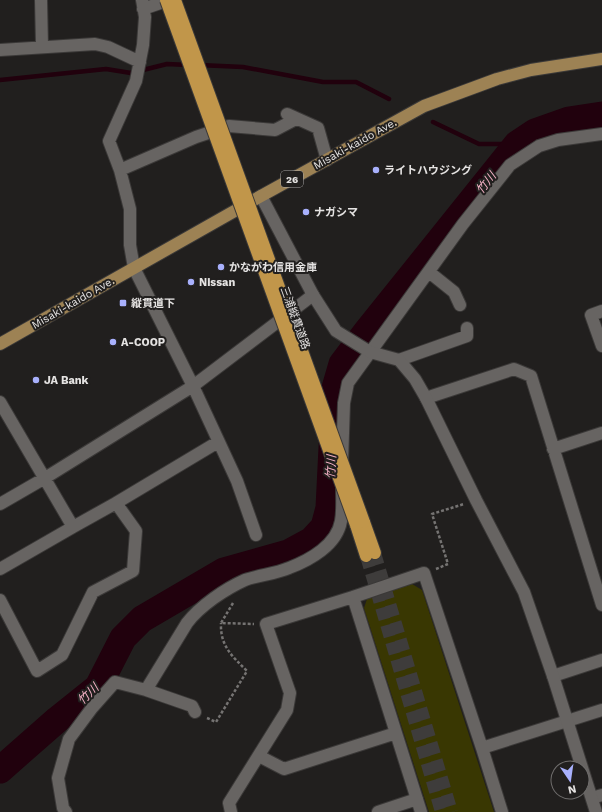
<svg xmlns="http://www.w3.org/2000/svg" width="602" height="812" font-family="'Work Sans','Noto Sans JP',sans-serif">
<rect width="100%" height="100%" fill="#211f1e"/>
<!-- green -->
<path fill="#393702" d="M412,584L422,590L494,812H429L364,608L367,599Z"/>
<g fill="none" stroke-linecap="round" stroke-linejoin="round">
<!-- stream -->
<path stroke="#21010d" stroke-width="4.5" d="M199,65L243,67L323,82H356L389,99
M0,80L106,69L131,73L167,64L188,65
M433,122L479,144H517"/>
<!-- river -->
<path stroke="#21010d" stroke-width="27" d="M0,770L58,719L98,687L123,638L142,619L224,571L288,553L312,540L324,527L329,508L335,388L342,364L367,331L517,144L535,132L569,120L602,115"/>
<!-- highway-tunnel -->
<path stroke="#3e3c3b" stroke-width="12" stroke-dasharray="12 6" stroke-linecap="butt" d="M375,553L452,812
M366,556L441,812"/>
<defs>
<path id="street" d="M41,0L42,46
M142,0L145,17L143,45L136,81L109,141L120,170L130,209V245L134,268L193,386L237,481L256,535
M143,9L169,0
M0,50L95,44L108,47L140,62
M287,114L318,128L327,160
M120,170L196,137L229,126L275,130L296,119
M429,272L454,292L460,305
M602,311L591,315L602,346
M399,360L467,336V328
M426,398L514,369L531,376L602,605
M0,402L73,527L0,569
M553,449L602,433
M342,463L344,403L348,383L463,224L510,165L539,146L558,140L602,134
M0,504L45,478L193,386L313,295
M73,527L116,503
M0,600L37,671L62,655L93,592L133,571L136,531L116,503L218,442
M553,676L602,660
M195,712L192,706L146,690L187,623C200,606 225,589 245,580C259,575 275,574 289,568C310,560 337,545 341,521C343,510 342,498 342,487
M482,748L502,812
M259,756L284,769L396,733
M592,798L602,795
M66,812L63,808L58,778L69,739L92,708L115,682L146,690
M231,812L229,803L287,710L290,693L266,624L353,597
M378,812L417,799
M421,812L353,597L424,573L482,748L602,710"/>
<path id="secondary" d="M261,196L313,295L336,331L370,352L399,360L415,379L426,398L476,500L524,592L553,676L596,812"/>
<path id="primary" d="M0,344L261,196L424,106L497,79L531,70L602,59"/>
<path id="highway" d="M364,522L375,553
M356,525L366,556"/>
</defs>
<!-- street casing -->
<use href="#street" stroke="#3b3938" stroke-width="14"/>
<!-- secondary casing -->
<use href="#secondary" stroke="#3b3938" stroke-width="14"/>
<!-- primary casing -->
<use href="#primary" stroke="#3b3938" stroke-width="14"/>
<!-- highway casing -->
<use href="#highway" stroke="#3b3938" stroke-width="14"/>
<!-- path -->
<path stroke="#757372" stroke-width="2.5" stroke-dasharray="3 2" stroke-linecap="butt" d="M436,569L448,564L432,514L464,504
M233,603L221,623L254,624
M207,718L216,722L247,671C232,656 220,646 221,623"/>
<!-- street -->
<use href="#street" stroke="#676462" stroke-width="12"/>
<!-- secondary -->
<use href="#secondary" stroke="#676462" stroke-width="12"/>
<!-- primary -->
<use href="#primary" stroke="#9d8254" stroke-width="12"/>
<!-- highway -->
<use href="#highway" stroke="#c1964a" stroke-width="12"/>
<defs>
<path id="highway-bridge" d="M166,0L356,525
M175,0L364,522"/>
</defs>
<!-- highway-bridge casing -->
<use href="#highway-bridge" stroke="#3b3938" stroke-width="14" stroke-linecap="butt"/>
<!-- highway-bridge -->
<use href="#highway-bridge" stroke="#c1964a" stroke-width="12"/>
</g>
<!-- markers -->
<g fill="#a8b0fc" stroke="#211f1e" stroke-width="1.5">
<circle cx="376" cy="170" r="4"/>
<circle cx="306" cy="212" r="4"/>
<circle cx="221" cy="267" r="4"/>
<circle cx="191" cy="282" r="4"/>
<rect x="119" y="299" width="8" height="8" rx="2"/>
<circle cx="113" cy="342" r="4"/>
<circle cx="36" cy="380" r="4"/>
</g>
<g text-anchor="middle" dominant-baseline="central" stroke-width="4" stroke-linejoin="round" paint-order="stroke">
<!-- shield labels -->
<rect fill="#211f1e" stroke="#aaa8a7" stroke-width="1" x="281" y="171" width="22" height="16" rx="3"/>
<g font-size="10" font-weight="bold" fill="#e5e3e2">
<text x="292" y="179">26</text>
</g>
<!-- street labels -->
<g font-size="11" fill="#e5e3e2" stroke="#211f1e">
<text transform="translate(355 144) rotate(-29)">Misaki-kaido Ave.</text>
<text transform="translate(73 303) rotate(-30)">Misaki-kaido Ave.</text>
<text transform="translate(295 318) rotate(70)">三浦縦貫道路</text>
</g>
<!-- poi labels -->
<g font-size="11" font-weight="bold" fill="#e5e3e2" stroke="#211f1e" text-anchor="start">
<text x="384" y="170">ライトハウジング</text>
<text x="314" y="212">ナガシマ</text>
<text x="229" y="267">かながわ信用金庫</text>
<text x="199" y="282">Nissan</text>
<text x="131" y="303">縦貫道下</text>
<text x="121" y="342">A-COOP</text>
<text x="44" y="380">JA Bank</text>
</g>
<!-- water labels -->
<g font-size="12" font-style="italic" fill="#f4b1c5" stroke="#211f1e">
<text transform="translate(486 183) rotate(-51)">竹川</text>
<text transform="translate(331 467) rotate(-87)">竹川</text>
<text transform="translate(88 694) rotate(-44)">竹川</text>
</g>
</g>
<!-- north arrow -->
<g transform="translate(570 780) rotate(167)"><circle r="19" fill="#211f1e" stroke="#6f6d6c"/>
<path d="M0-3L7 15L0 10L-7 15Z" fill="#a8b0fc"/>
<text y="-6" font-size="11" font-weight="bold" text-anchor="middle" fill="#e5e3e2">N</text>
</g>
</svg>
